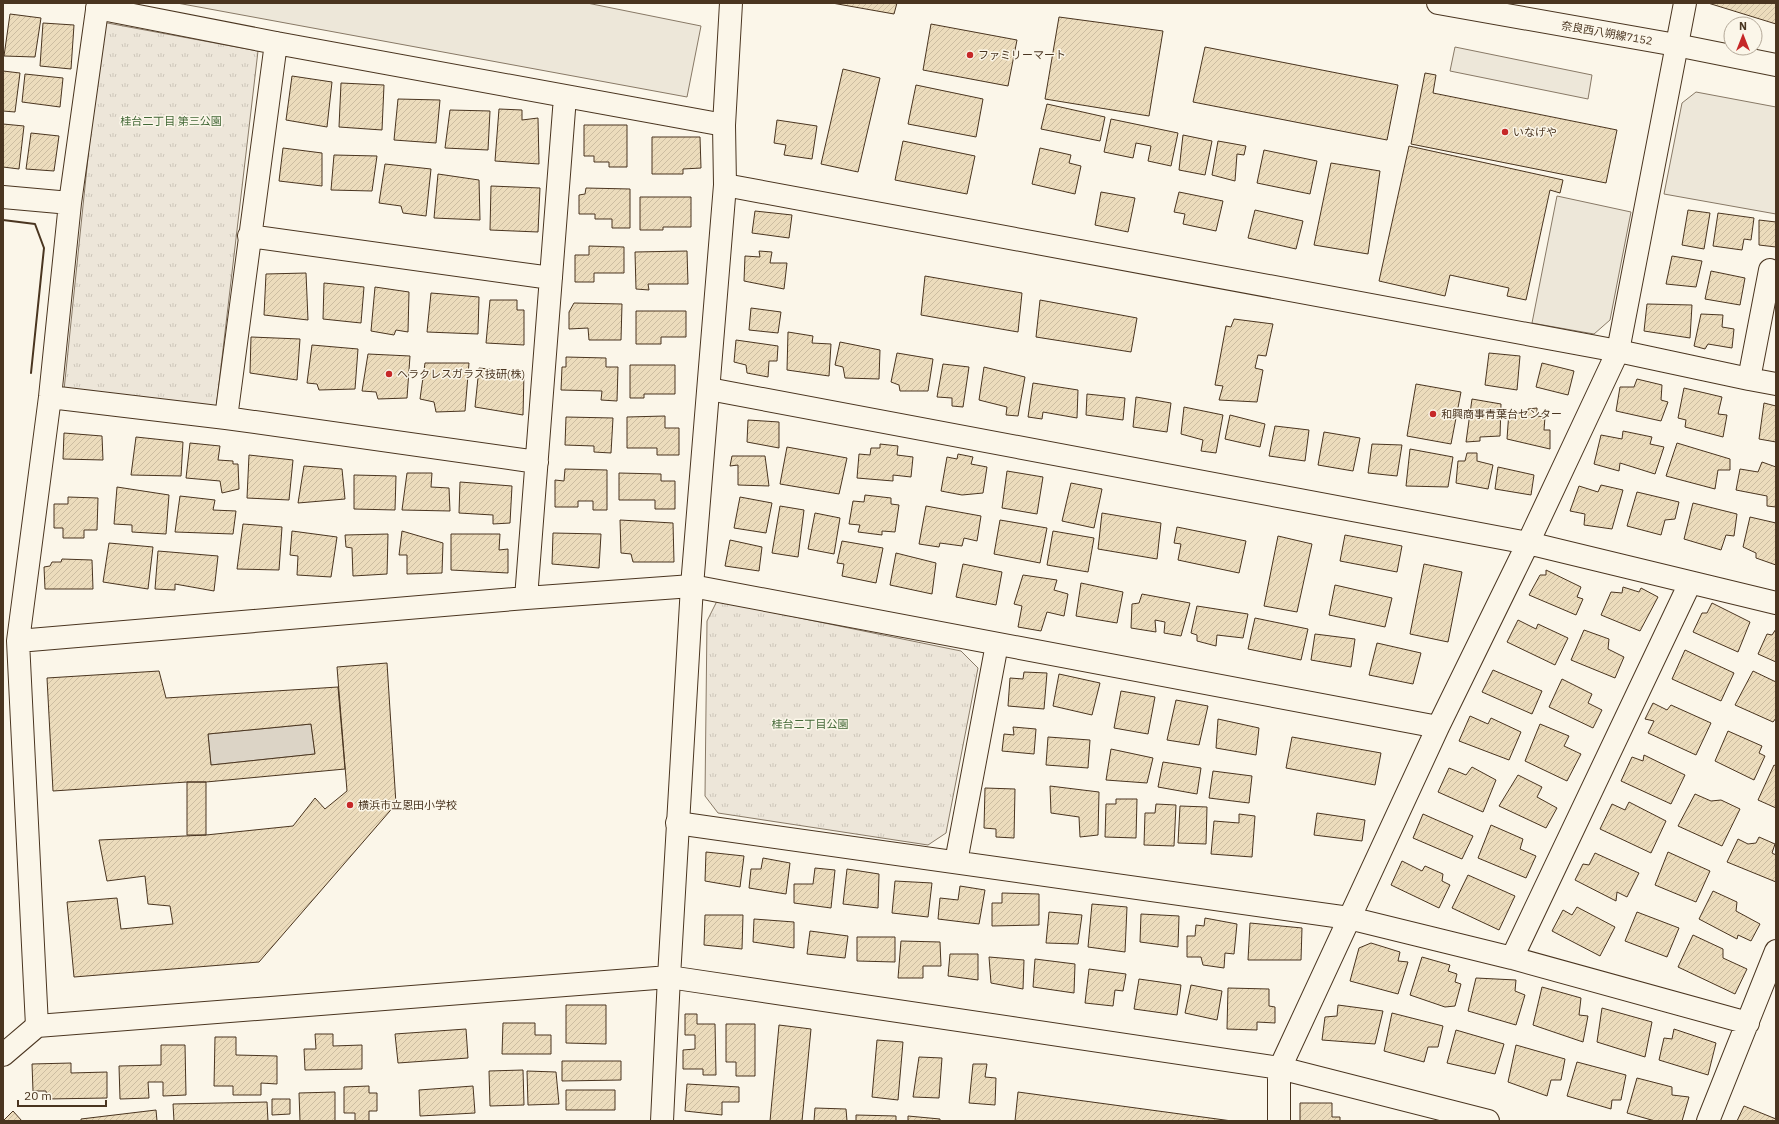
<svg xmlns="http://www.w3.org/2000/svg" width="1779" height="1124" font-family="'IBM Plex Sans','Noto Sans JP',sans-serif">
<defs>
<pattern id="grass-tufts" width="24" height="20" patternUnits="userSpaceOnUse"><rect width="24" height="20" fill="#ede6d9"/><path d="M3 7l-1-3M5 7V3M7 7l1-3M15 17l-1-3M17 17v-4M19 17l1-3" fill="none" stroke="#cdc6ba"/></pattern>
<pattern id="building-hatch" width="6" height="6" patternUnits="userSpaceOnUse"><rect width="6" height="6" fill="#ecdcbc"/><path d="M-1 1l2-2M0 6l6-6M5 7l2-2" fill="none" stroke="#ccbda1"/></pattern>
</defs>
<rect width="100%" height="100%" fill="#fbf6e9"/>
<!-- grass -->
<path fill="url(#grass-tufts)" stroke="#887966" d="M102,22L258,51L216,409L64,390Z
M717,601L961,651L978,668L946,833L928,845L718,813L705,796L707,621Z"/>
<!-- parking -->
<path fill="#ede7d9" stroke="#887966" d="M177,3H587L701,26L687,97Z
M1455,47L1592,75L1588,99L1450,71Z
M1696,92L1776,107V214L1664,194L1682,103Z
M1557,196L1631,212L1610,320L1594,334L1532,323Z"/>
<!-- water -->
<path fill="#dcd4c6" stroke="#887966" d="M311,724L315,754L211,765L208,734Z"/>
<!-- building -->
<path fill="url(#building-hatch)" stroke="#4a3520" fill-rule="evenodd" d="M832,3H897L894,14Z
M1708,3H1776V24Z
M10,14L41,18L35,57L4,56Z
M1059,17L1163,31L1149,116L1045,99Z
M43,23L74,25L71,69L40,66Z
M931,24L1017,40L1008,86L923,70Z
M1205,47L1398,85L1387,140L1193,102Z
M843,69L880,78L858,172L821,164Z
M3,71L20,73L15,112L3,111Z
M1425,73L1436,75L1433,93L1617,130L1606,183L1411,144Z
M25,74L63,78L60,107L22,102Z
M292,76L332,82L327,127L286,120Z
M341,83L384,85L382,130L339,127Z
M916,85L983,99L976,137L908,124Z
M398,99L440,100L436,143L394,140Z
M1047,104L1105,117L1100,141L1041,129Z
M499,109L522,110V120L538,118L539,164L495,161Z
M450,110L490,111L488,150L445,148Z
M1111,119L1178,133L1171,166L1148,161L1151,146L1136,143L1133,158L1104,152Z
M777,120L817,126L812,159L784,155L786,145L774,143Z
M3,124L24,126L19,169L3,167Z
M584,125H627V167H609V162H594V156H584Z
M31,133L59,136L54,171L26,169Z
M1183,135L1212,141L1205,175L1179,170Z
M652,137H700L701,168L683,169V174H652Z
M903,141L975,156L967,194L895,180Z
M1218,141L1246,146L1244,155L1237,154L1235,181L1212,175Z
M1409,146L1563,180L1560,193L1550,190L1526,300L1507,296L1509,288L1450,275L1445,296L1379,281Z
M283,148L322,153V186L279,181Z
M1040,148L1071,155L1069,163L1081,166L1075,194L1032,184Z
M1264,150L1317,161L1310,194L1257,183Z
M334,155L377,156L372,191L331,190Z
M1331,163L1380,171L1368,254L1314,245Z
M385,164L431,169L426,216L403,213L401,206L379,203Z
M438,174L479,180L480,220L434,218Z
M491,186L540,188L538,232L490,230Z
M586,188L630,189V228H612V219H595V214H579V195L585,194Z
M1101,192L1135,198L1128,232L1095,225Z
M1179,192L1223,201L1216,231L1183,224L1185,214L1174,212Z
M640,197H691V227H663V230H640Z
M1255,210L1303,221L1296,249L1248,238Z
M1688,210L1710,213L1704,249L1682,245Z
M755,211L792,215L789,238L752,233Z
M1718,213L1754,218L1751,240L1744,239L1742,250L1713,246Z
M1759,220L1776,222V247L1759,245Z
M589,246L624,247V273H594V282H575V255H589Z
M687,251L688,284H648L649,290L636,289L635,252Z
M759,251L772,252L770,263H787L784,289L744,281L745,256L760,257Z
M1672,256L1702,261L1696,287L1666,284Z
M1711,271L1745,278L1740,305L1705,299Z
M306,273L308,320L264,315L266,274Z
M925,276L1022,293L1018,332L921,315Z
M324,283L364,287L361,323L323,319Z
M375,287L409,292L408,332L396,330L394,335L371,331Z
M431,293L479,297L478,334L427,332Z
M490,300H517V310H524V345L486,343Z
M1040,300L1137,318L1131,352L1036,337Z
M574,303L622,304L621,340H589L588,328L569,329V312Z
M1647,304L1692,305L1690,338L1644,331Z
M751,308L781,312L778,333L749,330Z
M636,311H686V337H661V344H636Z
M1701,314L1723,315L1722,327L1734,329L1732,348L1708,344L1705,349L1694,346Z
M1234,319L1273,324L1266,356L1258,355L1255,368L1263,370L1257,402L1219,400L1223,386L1215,385L1226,326L1231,327Z
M788,332L813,336L812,343L831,344L829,376L787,370Z
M251,337L300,339L297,380L250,373Z
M736,340L778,346L777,361H769L768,377L747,373L746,365L734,362Z
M840,342L880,350L879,379L845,378L843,367L835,365Z
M312,345L358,349L355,389L319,390L317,384L307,383Z
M897,353L933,359L928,391H900L899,385L891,382Z
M1489,353L1520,356L1517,390L1485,385Z
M368,354L410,356L407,398L378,399L376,392L362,391Z
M566,357L606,358V367H618L617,401L601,400L602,391L561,390L562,367H566Z
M425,363H469L465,411L436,412L434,402L420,399Z
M1542,363L1574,371L1568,395L1536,387Z
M943,364L969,367L963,407L952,406V398L937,397Z
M630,365H675V394H644V398H630Z
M984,367L1025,377L1018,416L1006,415L1007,407L979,400Z
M479,368L524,373L523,415L475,407Z
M1637,379L1662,385L1661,400L1668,402L1661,421L1616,411L1620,387H1634Z
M1033,383L1078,390L1077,418L1043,412L1042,419L1028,417Z
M1416,384L1461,392L1451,444L1407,436Z
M1684,388L1722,397L1718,414L1727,415L1723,437L1685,427L1686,420L1678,418Z
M1087,394L1125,398L1123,420L1086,415Z
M1136,397L1171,403L1167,432L1133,427Z
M1472,399L1501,404L1500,436L1480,437V441L1466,442Z
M1764,403L1776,406V442L1759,439Z
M1184,407L1223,415L1216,453L1201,451L1203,440L1181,434Z
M1537,408V416L1545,417L1544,430H1550V449L1507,439L1509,411L1528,413V409Z
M1230,415L1265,424L1260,447L1225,439Z
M665,416V428H679V455H657V448H627V417Z
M566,417L613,418L611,453L594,452V446L565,445Z
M748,420L779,422V448L747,442Z
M1275,426L1309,430L1305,461L1269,456Z
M1623,431L1652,437L1650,444L1664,447L1655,474L1620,463L1619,471L1594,464L1601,435L1622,439Z
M1324,432L1360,438L1353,471L1318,465Z
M64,433L102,436L103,460L63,459Z
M136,437L183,442L181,476L131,475Z
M190,443L220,446L218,460L233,461V464H238L239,489L222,493L220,481L186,478Z
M1677,443L1730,459V470H1718L1715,489L1666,476Z
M880,444L898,446L897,455L913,457L911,477L893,475V481L857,478L859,454L870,455L871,448H880Z
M1372,444L1402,445L1397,476L1368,473Z
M787,447L847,458L839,494L780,484Z
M1410,449L1453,457L1448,487L1406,486Z
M1467,453H1477V461L1493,465L1488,489L1456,483L1458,461H1465Z
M958,454L973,457L971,464L987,467L983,493L962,495L941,491L947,457L957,459Z
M249,455L293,460L289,500L247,498Z
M732,456H765L769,486L738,485V465L730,466Z
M1762,462L1776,467V507L1767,506V496L1736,490L1740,469L1758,472Z
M304,466L342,469L345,499L298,503Z
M1498,467L1534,475L1531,495L1495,489Z
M565,469L607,470V510H593V501H578V507H555V480L564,481Z
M1007,471L1043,477L1037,514L1002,508Z
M407,473H432L431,487L449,488L450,511L402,510Z
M619,473L661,474V481H675V509H655V500H619Z
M354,475L396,476L395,510L354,509Z
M460,482L512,486L510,523L493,524V515L459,513Z
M1071,483L1102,489L1094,528L1062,521Z
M1601,485L1623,490L1612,529L1584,525L1585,514L1570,511L1579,486L1598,492Z
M117,487L169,495L166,534L132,532V525L114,524Z
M1637,492L1679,502L1675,519L1665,520L1661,535L1627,526Z
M865,495L891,498V504L899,505L895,532L882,531V535L858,532L860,525L849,524L853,501L864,502Z
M180,496L215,500L213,510L236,511L233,534L175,532Z
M68,497L98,498L97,530H84V538H63V528H54V504H68Z
M740,497L772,503L766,533L734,528Z
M1693,503L1737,514L1734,536L1726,535L1721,550L1684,539Z
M780,506L804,510L798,557L772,553Z
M926,506L981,516L977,541L964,538L962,546L940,543L939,547L919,544Z
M815,513L840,518L834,554L808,549Z
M1102,513L1161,523L1157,559L1098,549Z
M1750,517L1776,523V565L1756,558V553L1743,547Z
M620,520L673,523L674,562H633L631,554L621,553Z
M1000,520L1047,528L1040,563L994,554Z
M243,524L282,527L279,570L237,569Z
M1177,527L1246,541L1239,573L1178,560L1181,544L1174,543Z
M292,531L337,537L331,577L297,575L298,556L290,555Z
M402,531L443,543L442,573L407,574V555H399Z
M1053,531L1094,538L1088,572L1047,565Z
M553,533L601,534L599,568L552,564Z
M388,534L387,574L353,576L352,548L346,547L345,535Z
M451,534H500L499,550L508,549V573L451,570Z
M1345,535L1402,546L1397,572L1340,561Z
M1278,536L1312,544L1297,612L1264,606Z
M730,540L762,547L759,571L725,566Z
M842,541L883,548L876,583L842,576L844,564L837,563Z
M109,543L153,547L148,589L103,582Z
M158,551L218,556L214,591L175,584V590L155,589Z
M896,553L936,563L932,594L890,585Z
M62,559L92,560L93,589H45L44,567L50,566L52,562H61Z
M963,564L1002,572L996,605L956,597Z
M1424,564L1462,572L1448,642L1410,634Z
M1546,570L1581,587L1577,597L1583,599L1576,615L1529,595L1540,575H1546Z
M1023,575L1057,580L1054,590L1068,594L1064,616L1047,612L1041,631L1018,627L1022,606L1014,604Z
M1081,583L1123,592L1117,623L1076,616Z
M1335,585L1392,598L1385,627L1329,615Z
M1623,587L1639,592L1641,588L1658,597L1640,631L1601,615L1611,592L1622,593Z
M1142,594L1190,603L1181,636L1164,633L1165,622L1155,620L1156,632L1131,628L1132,604L1139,603Z
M1712,603L1750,622L1738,652L1693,632L1702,613H1707Z
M1197,606L1248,614L1243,638L1217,635L1216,646L1197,641V635L1191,633Z
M1255,618L1308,629L1301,660L1248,649Z
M1518,620L1536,629L1538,624L1568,638L1555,665L1507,642Z
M1776,629V662L1758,654L1767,634L1772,635Z
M1584,630L1609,639L1608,649L1624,657L1615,678L1571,660Z
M1315,634L1355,639L1351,667L1311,660Z
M1377,643L1421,653L1413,684L1369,675Z
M1685,650L1734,673L1721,701L1672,679Z
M387,663L396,804L259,962L74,977L67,902L117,898L121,929L173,924L170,906L148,904L145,876L107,881L99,840L206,835L293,826L315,798L325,809L347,791L337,667Z
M1493,670L1542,691L1532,714L1482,692Z
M159,671L166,698L338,687L345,769L206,782H187L53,791L47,678ZM311,724L315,754L211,765L208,734Z
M1753,671L1776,682V718L1773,722L1735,705Z
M1024,672L1047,673L1044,709L1008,706L1010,678L1023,679Z
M1059,674L1100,683L1092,715L1053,706Z
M1562,679L1592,694L1588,703L1602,710L1593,728L1549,707Z
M1121,691L1155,697L1148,734L1114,728Z
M1176,700L1208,706L1199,745L1167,740Z
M1653,703L1667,710L1671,705L1711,723L1696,755L1648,733L1654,721L1645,719Z
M1470,716L1488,724L1491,718L1521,732L1509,760L1459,741Z
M1218,719L1259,728L1256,755L1216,748Z
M1540,724L1569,736L1564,746L1581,754L1567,781L1525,761Z
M1013,727L1036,729L1034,754L1002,751L1004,734L1014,735Z
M1728,731L1762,746L1759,753L1765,756L1754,780L1715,761Z
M1048,737L1090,740L1088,768L1046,765Z
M1292,737L1381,753L1375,785L1286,768Z
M1111,749L1153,758L1147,783L1106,780Z
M1644,755L1685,775L1671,804L1621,781L1632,757L1643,761Z
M1163,762L1201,768L1197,794L1158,787Z
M1774,765L1776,766V808L1758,800Z
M1472,767L1496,780L1483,812L1438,792L1449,768L1466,775Z
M1213,771L1252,776L1249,803L1209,798Z
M1518,775L1542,787L1537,797L1557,808L1546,828L1499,806Z
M187,782H206V835H187Z
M1050,786L1099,792L1098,835L1080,837L1079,817L1051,813Z
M985,788L1015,789L1014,838L996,837V829L984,828Z
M1695,794L1711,801L1721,800L1740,809L1722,846L1678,826Z
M1116,799H1137L1136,838L1105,837L1106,804H1116Z
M1629,802L1666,821L1651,853L1600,829L1612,804L1625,810Z
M1156,804L1176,805L1174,846L1144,845L1145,813H1155Z
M1180,806L1207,807L1206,844L1178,843Z
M1317,813L1365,820L1362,841L1314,835Z
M1239,814L1255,816L1252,857L1211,854L1214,821L1239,823Z
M1423,814L1473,836L1462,859L1413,838Z
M1491,825L1523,839L1520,849L1536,856L1526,878L1478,858Z
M1759,837L1775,844L1772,853L1776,855V882L1727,862L1738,839L1748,844L1756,843Z
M706,852L744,856L740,887L705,881Z
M1668,852L1710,871L1696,902L1655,885Z
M1595,853L1639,873L1627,897L1617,892L1616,901L1575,880L1583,864L1589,865Z
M763,858L790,863L786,894L749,888L751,869H761Z
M1402,861L1422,871L1425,866L1443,874L1442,881L1450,885L1439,908L1391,885Z
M815,868L835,870L831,908L794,903V884H813Z
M847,869L879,874L878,908L843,904Z
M1468,875L1515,896L1499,930L1452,908Z
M895,881L932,883L928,917L892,913Z
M960,886L985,890L979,924L938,919L940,898L958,900Z
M1713,891L1737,902L1736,911L1760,924L1751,941L1738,935L1737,939L1699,919Z
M1002,893L1039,894V925L992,926V903H1002Z
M1092,904L1127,907L1125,952L1088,947Z
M1577,907L1615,927L1600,956L1552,931L1563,910L1572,915Z
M1049,912L1082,915L1078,944L1046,943Z
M1637,912L1679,928L1667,957L1625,941Z
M1141,914L1179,916L1178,947L1140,942Z
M705,915H743L742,949L704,945Z
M1205,918L1237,924L1234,954L1225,953L1224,968L1203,965L1201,957H1187V936H1195L1196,925L1204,926Z
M754,919L794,922V948L753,942Z
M1250,923L1302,928L1301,960H1248Z
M810,931L848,936L845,958L807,954Z
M1693,935L1723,949V958L1747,969L1735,994L1678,967Z
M857,937H895V962L857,961Z
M901,941L940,942L941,966H923V978H898Z
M1371,943L1400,952L1398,961L1408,962L1398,994L1350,981L1359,948Z
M950,954H978V980L948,976Z
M989,957L1024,960L1023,989L991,983Z
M1422,957L1450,965L1448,971L1457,974L1455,982L1461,984L1455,1006L1445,1007L1410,995Z
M1035,959L1075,964L1074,993L1033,987Z
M1089,969L1126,974L1123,991L1115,990L1113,1006L1085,1003Z
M1476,978L1516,980L1515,991L1525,995L1516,1025L1468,1011Z
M1139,979L1181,985L1177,1015L1134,1009Z
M1191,985L1222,991L1217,1020L1185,1013Z
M1542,987L1581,998L1579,1015L1588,1016L1583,1042L1533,1025Z
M1228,988L1269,989V1006L1275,1007V1023L1257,1022V1030L1227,1029Z
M566,1005H606V1044L566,1043Z
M1338,1005L1383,1011L1375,1044L1322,1040L1325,1017L1337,1016Z
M1602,1008L1652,1022L1645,1057L1597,1042Z
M1392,1013L1443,1026L1438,1047H1428L1424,1062L1384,1051Z
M685,1014H697V1024H715L716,1075H703V1069H683V1050L695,1049V1035H685Z
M503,1023H535V1035H551V1054H502Z
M726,1024H755V1076H736V1062H726Z
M779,1025L811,1029L802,1121H770Z
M466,1029L468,1058L398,1063L395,1034Z
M1674,1029L1716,1043L1708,1075L1659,1060L1664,1038L1672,1039Z
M1456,1030L1504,1044L1495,1074L1447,1063Z
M315,1034H333V1046L362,1045V1069L305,1070L304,1049H316Z
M215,1037H236V1055L277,1056V1084L261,1083V1095H233V1086H214Z
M877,1040L903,1042L898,1100L872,1097Z
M161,1045H185L186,1095L163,1096V1082H148L149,1098L120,1099L119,1066L161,1065Z
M1516,1045L1565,1059L1561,1080H1551L1547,1096L1508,1082Z
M919,1057L942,1058L939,1098L913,1097Z
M562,1061H621V1080L562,1081Z
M1577,1062L1626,1075L1621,1100H1612L1611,1109L1567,1096Z
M71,1063V1073L107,1072V1098L47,1099L46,1091H33L32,1064Z
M973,1064H987L985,1077L996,1078L995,1105L969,1103Z
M523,1070L524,1105L490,1106L489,1071Z
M527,1071L556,1072L559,1104L528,1105Z
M1637,1078L1672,1087V1095L1689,1097L1682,1121H1655L1627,1113Z
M687,1084L739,1087V1102H722V1115L685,1111Z
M369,1086V1093H377V1111H369V1121H355V1113H344V1087Z
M473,1086L475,1113L420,1116L419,1090Z
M566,1090H615V1110H566Z
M335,1092V1121H300L299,1093Z
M1018,1092L1232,1121H1015Z
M272,1099H290V1114L272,1115Z
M267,1102L268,1121H174L173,1104Z
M1300,1103H1332V1117H1340V1121H1300Z
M1744,1106L1776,1119V1121H1737Z
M815,1108L846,1109L847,1121H814Z
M156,1110L157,1121H81V1119Z
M13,1111L22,1121H3Z
M856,1115L896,1116V1121H856Z
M908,1116L940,1119V1121H908Z"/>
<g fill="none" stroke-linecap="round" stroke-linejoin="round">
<defs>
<path id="street" d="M97,8L276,43L724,125
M725,185L1618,351L1749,379L1776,384
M3,197L70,203
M249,236L551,278
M1749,379L1770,270
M709,389L1528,543L1776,603
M50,397L226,418L537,462
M226,418L276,43
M526,598L565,97
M18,641L526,598L692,586L1438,727
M677,823L1349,918L1512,958L1748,1023
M956,862L997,644
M1512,958L1690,583
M37,1026L18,641L50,397L70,203L98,3
M1280,1068L1438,727L1528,543L1618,351L1685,3
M662,1121L669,977
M1708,1121L1776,951"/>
<path id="secondary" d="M1438,3L1676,45L1776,65
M669,977L692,586L725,185L724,125L731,3
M3,1055L37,1026L669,977L1280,1068L1488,1121
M1279,1121V1079L1280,1068"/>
</defs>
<!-- street casing -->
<use href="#street" stroke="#4a3520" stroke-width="24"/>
<!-- secondary casing -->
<use href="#secondary" stroke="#4a3520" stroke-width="24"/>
<!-- street -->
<use href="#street" stroke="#fbf6e9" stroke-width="22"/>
<!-- secondary -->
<use href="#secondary" stroke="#fbf6e9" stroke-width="22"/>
<!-- wall -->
<path stroke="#4a3520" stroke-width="2" d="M3,220L35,224L44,248L31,373"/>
</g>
<!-- markers -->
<g fill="#c62828" stroke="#fbf6e9" stroke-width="1.5">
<circle cx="970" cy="55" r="4"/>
<circle cx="1505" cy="132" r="4"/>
<circle cx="389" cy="374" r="4"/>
<circle cx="1433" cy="414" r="4"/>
<circle cx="350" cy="805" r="4"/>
</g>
<g text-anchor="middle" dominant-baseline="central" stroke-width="3" stroke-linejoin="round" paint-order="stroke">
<!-- street labels -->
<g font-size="11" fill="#4a3520" stroke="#fbf6e9">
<text transform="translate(1607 33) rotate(10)">奈良西八朔線7152</text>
</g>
<!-- poi labels -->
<g font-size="11" fill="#4a3520" stroke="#fbf6e9" text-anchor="start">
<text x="978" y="55">ファミリーマート</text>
<text x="1513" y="132">いなげや</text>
<text x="397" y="374">ヘラクレスガラス技研(株)</text>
<text x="1441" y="414">和興商事青葉台センター</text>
<text x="358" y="805">横浜市立恩田小学校</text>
</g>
<!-- park labels -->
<g font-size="11" fill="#436837" stroke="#fbf6e9">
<text x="171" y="121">桂台二丁目 第三公園</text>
<text x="810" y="724">桂台二丁目公園</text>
</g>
</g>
<!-- border -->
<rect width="1779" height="1124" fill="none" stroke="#4a3520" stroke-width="8"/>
<!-- north arrow -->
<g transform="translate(1743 36)"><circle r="19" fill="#fbf6e9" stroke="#b4a999"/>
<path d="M0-3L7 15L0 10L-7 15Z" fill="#c62828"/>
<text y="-6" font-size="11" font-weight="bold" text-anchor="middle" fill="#4a3520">N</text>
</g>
<!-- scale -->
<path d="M18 1100v6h88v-6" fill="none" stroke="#4a3520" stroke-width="2"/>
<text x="24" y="1100" font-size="12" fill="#4a3520" stroke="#fbf6e9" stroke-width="3" paint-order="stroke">20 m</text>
</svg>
